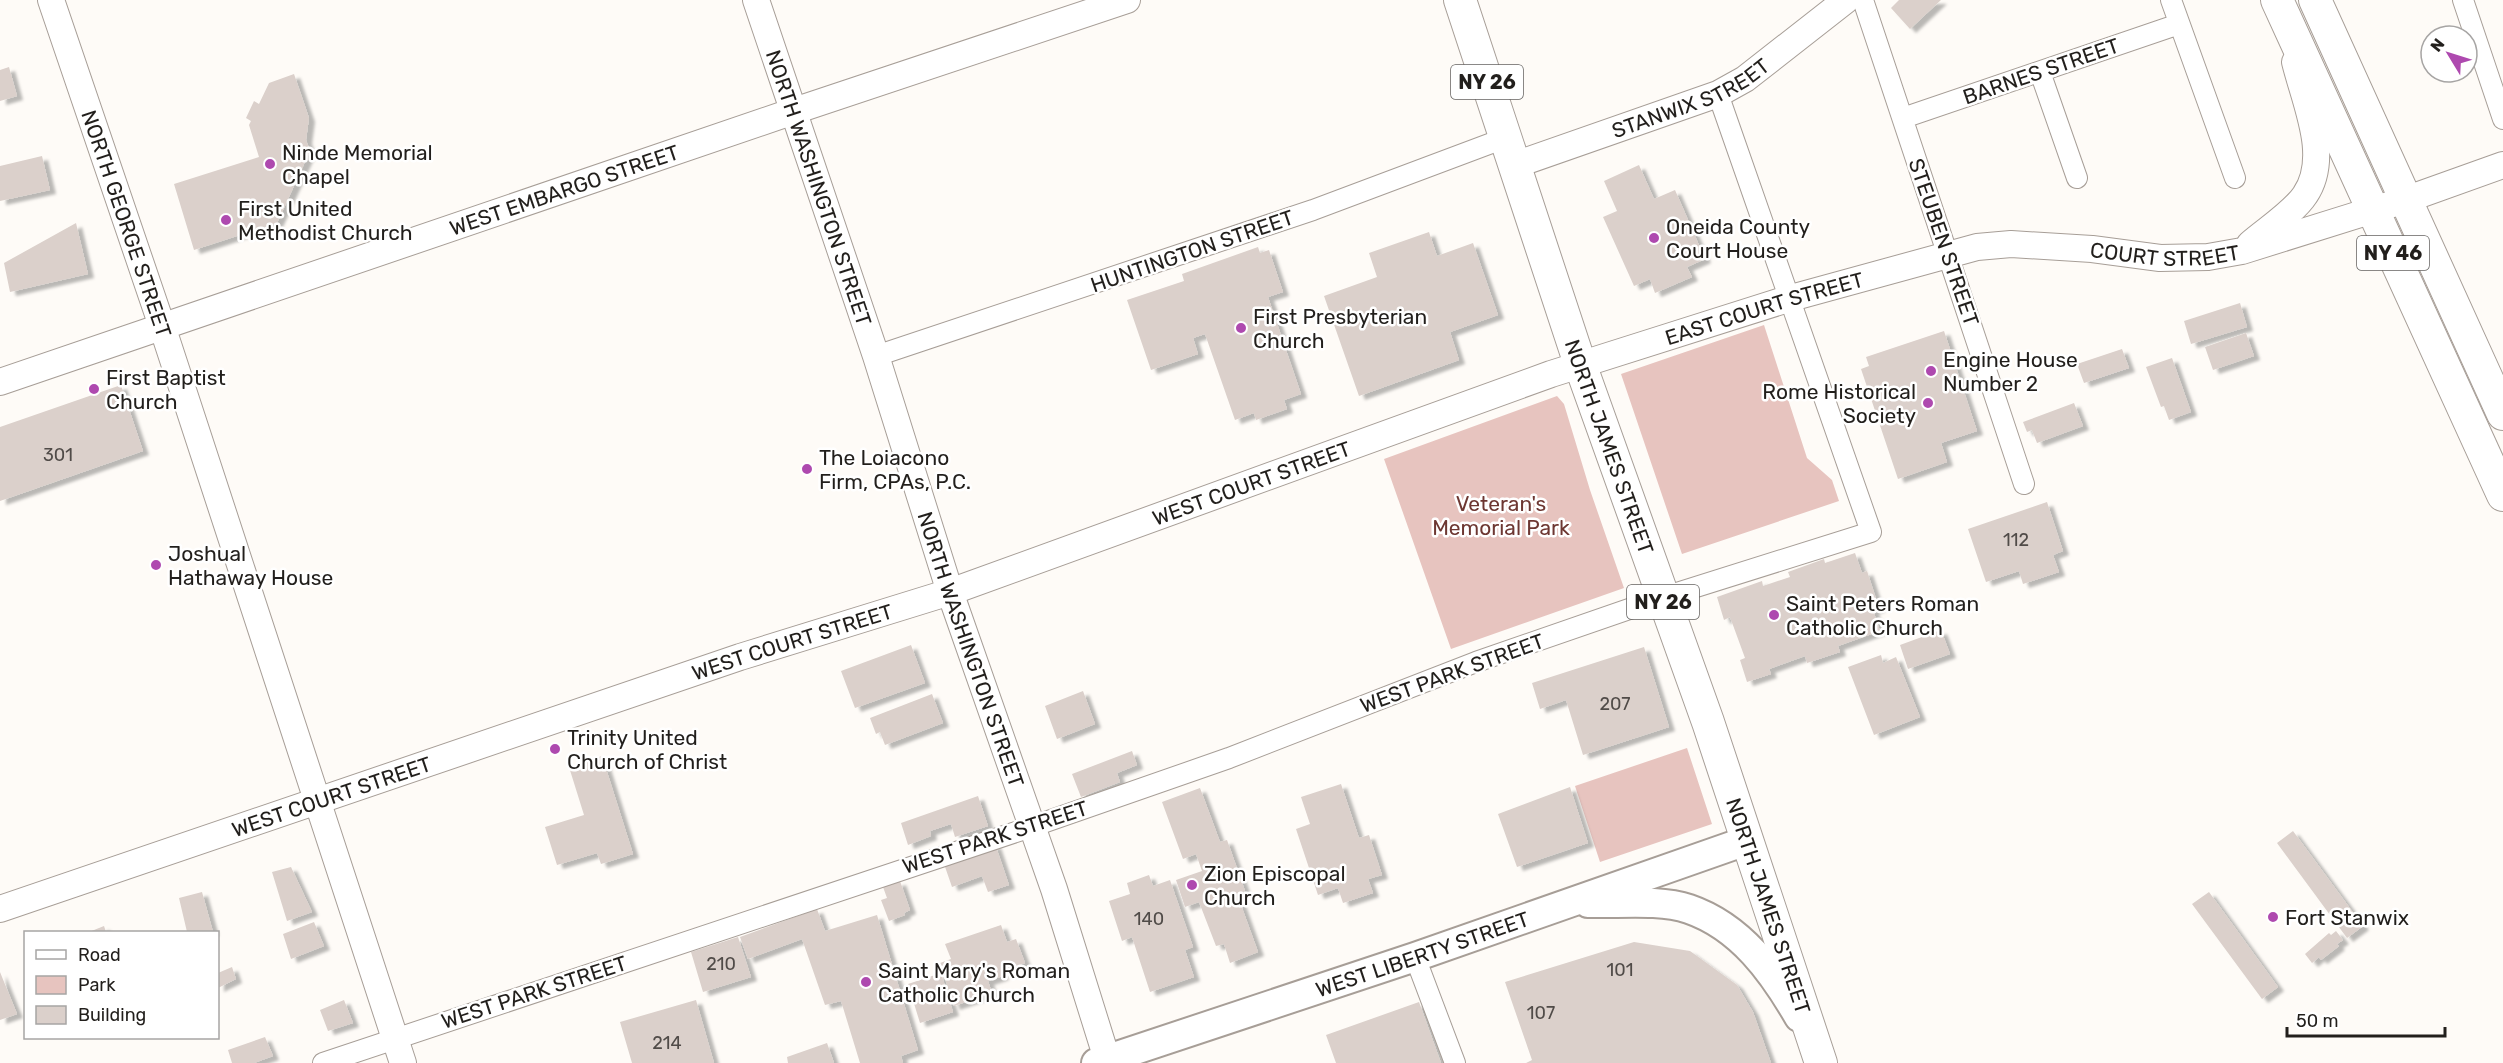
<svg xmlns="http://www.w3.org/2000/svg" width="2503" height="1063" font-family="Rubik,sans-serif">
<defs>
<filter id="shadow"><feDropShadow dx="6" dy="4" stdDeviation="1.5" flood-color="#0004"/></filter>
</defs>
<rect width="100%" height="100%" fill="#fefbf7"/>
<!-- green -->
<path fill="#e7c4bf" d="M1764,325L1807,458L1832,480L1839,501L1682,554L1621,374Z
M1557,396L1564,404L1590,490L1624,588L1451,649L1384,459Z
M1687,748L1712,824L1600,862L1575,786Z"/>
<!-- building -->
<path fill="#dbd0cb" filter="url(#shadow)" d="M1899,0H1941L1910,29L1891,8Z
M9,67L17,96L0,101V70Z
M294,74L309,118L306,140L310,151L277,223L194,250L174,184L259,157L249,125L251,121L246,118L254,101L259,104L269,83Z
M42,156L50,190L0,201V166Z
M1639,165L1654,199L1675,190L1705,259L1687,267L1692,277L1655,293L1650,279L1634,286L1603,217L1617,211L1604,181Z
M76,223L88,274L10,292L4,263Z
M1429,232L1437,256L1473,243L1498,315L1450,332L1459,360L1359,396L1324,296L1377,277L1369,253Z
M1258,247L1260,253L1269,250L1283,292L1268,297L1301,394L1284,400L1287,409L1256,420L1254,413L1235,420L1205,334L1193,338L1198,354L1151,370L1127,300L1184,281L1182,274Z
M2240,303L2247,327L2191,344L2184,321Z
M1944,331L1977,431L1941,443L1947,462L1898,479L1861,369L1869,366L1866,357Z
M2246,333L2254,356L2213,370L2205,347Z
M2122,349L2129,368L2084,383L2077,364Z
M2172,358L2191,412L2169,420L2164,406L2161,407L2146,367Z
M121,385L143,451L0,501V427Z
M2074,403L2083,426L2037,443L2032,430L2027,432L2023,422Z
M2047,502L2063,551L2053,555L2059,572L2023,584L2019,571L1986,582L1968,529Z
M1855,553L1862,573L1867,571L1879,608L1873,610L1880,631L1838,646L1840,652L1807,663L1805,656L1769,669L1771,674L1747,682L1740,660L1745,658L1730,617L1724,620L1717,597L1762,581L1763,586L1790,577L1788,572L1824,559L1825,563Z
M1941,630L1950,654L1908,669L1900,645Z
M911,645L925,683L855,708L841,671Z
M1644,647L1669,727L1583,755L1566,700L1540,709L1532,683Z
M1881,655L1883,663L1896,657L1920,717L1874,735L1848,667Z
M1083,691L1095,724L1057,739L1045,706Z
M932,694L943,723L885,745L880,732L876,734L870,718Z
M1132,751L1137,765L1117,773L1120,782L1081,797L1072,774Z
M602,756L633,854L601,864L597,853L557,865L545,827L584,815L569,767Z
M1341,784L1359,838L1369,835L1382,875L1368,879L1373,893L1343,903L1338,888L1318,895L1296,829L1310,824L1301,797Z
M1570,787L1588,843L1517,867L1498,814Z
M1200,788L1220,842L1227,840L1245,891L1237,894L1258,952L1230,963L1224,944L1216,946L1199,902L1185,907L1176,880L1202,871L1196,854L1183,859L1162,802Z
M978,796L988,826L955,837L951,824L930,831L931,836L908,845L901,823Z
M2293,831L2363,926L2347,938L2277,843Z
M995,844L1009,885L988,892L982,876L952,887L943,861Z
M291,867L312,912L287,921L272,872Z
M1149,875L1153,886L1170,880L1193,947L1185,950L1194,977L1150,992L1132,937L1122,941L1109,901L1130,894L1127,883Z
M900,881L910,910L904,913L905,915L889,921L881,900L887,898L883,887Z
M202,892L213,932H187L179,898Z
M2209,892L2278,987L2262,999L2192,904Z
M817,909L825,931L877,915L918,1050L901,1056L903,1063H860L841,1001L825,1005L802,939L748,959L740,937Z
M314,922L324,946L291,959L283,934Z
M1001,925L1007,942L1016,939L1025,963L1001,971L1003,976L988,981L992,993L954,1006L940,963L951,959L945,944Z
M104,926L106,932H89Z
M2336,931L2343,940L2337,944L2339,946L2321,960L2319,957L2312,963L2305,954L2329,933L2331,935Z
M738,937L751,977L703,992L691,952Z
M1634,942L1690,951L1737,985L1753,1012L1771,1063H1526L1532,1060L1505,982Z
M232,967L236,979L218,988V973Z
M0,972L17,1014L0,1020Z
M941,973L953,1012L920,1023L908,984Z
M344,1000L353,1023L328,1031L320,1010Z
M696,1000L714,1063H632L620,1022Z
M1419,1002L1441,1063H1336L1326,1035Z
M265,1037L273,1056L254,1063H232L228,1050Z
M827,1043L834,1063H788L787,1057Z"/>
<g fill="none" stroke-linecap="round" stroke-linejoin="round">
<defs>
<path id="minor" d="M1863,0L2024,484
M2171,0L2235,178
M2463,0L2503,119
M2040,72L2077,178
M1903,118L2179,24
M876,356L1313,210L1505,138
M1415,957L1455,1063
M323,1063L1031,827L1229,758L1476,662L1661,598L1871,532L1718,94"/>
<g id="tertiary">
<path id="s1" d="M51,0L162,326L403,1063"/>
<path id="s2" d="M756,0L876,356L950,592L1054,889L1107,1059"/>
<path id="s3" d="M1515,165L1718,94L1745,79L1846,0"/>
<path d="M2250,244C2266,230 2294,212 2305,195C2331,157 2305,103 2295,62"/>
<path id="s4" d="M0,382L794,111L1127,0"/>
<path id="s5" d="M0,909L740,657L950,592L1551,374L1791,298L1977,247L2011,244L2092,249L2160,258L2208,257L2242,251L2405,200L2503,165"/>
</g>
<g id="secondary">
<path d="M1588,903C1619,904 1659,899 1689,909C1741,927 1773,972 1799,1017"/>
<path id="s6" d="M1096,1063L1415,957L1746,841"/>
</g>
<g id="primary">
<path id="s7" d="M1460,0L1580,364L1708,722L1821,1063"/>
<path d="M2277,0L2503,495"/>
<path d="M2315,0L2503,414"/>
</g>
</defs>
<!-- minor casing -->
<use href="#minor" stroke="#a79e97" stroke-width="22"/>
<!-- tertiary casing -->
<use href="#tertiary" stroke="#a79e97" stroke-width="28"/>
<!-- secondary casing -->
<use href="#secondary" stroke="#a79e97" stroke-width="32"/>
<!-- primary casing -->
<use href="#primary" stroke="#a79e97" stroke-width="34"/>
<!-- minor -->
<use href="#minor" stroke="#fff" stroke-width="20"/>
<!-- tertiary -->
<use href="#tertiary" stroke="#fff" stroke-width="26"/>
<!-- secondary -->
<use href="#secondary" stroke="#fff" stroke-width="28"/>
<!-- primary -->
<use href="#primary" stroke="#fff" stroke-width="32"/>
</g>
<!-- markers -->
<g fill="#ae49af" stroke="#fff" stroke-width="2">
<circle cx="270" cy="164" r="6"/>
<circle cx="226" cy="220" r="6"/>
<circle cx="1654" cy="238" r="6"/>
<circle cx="1241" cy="328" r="6"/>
<circle cx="1931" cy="371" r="6"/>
<circle cx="94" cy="389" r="6"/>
<circle cx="1928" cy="403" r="6"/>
<circle cx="807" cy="469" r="6"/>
<circle cx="156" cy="565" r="6"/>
<circle cx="1774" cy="615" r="6"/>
<circle cx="555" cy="749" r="6"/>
<circle cx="1192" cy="885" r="6"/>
<circle cx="2273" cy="917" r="6"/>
<circle cx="866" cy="982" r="6"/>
</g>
<g text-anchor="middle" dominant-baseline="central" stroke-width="5" stroke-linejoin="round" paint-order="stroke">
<!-- number labels -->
<g font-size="18" fill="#504b48">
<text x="58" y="455">301</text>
<text x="2016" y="540">112</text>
<text x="1615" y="704">207</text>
<text x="1149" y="919">140</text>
<text x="721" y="964">210</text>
<text x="1620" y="970">101</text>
<text x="1541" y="1013">107</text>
<text x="667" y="1043">214</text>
</g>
<!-- shield labels -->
<g fill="#fff" stroke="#646260" stroke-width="1.5">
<rect x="1451" y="65" width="72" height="34" rx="4.5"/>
<rect x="2357" y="236" width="72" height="34" rx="4.5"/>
<rect x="1627" y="585" width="72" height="34" rx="4.5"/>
</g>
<g font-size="20" font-weight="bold" fill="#221f1c">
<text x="1487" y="82">NY 26</text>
<text x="2393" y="253">NY 46</text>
<text x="1663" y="602">NY 26</text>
</g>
<!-- street labels -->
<g font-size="21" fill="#221f1c" stroke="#fff">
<text transform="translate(2041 71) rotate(-19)">BARNES STREET</text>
<text stroke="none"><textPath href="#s3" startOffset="188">STANWIX STREET</textPath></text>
<text stroke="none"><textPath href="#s2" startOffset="198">NORTH WASHINGTON STREET</textPath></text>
<text stroke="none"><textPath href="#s4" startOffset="596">WEST EMBARGO STREET</textPath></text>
<text stroke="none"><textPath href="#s1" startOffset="236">NORTH GEORGE STREET</textPath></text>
<text transform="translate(1944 242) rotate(71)">STEUBEN STREET</text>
<text stroke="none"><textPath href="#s5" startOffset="2274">COURT STREET</textPath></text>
<text transform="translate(1192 251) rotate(-19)">HUNTINGTON STREET</text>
<text stroke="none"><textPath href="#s5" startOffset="1864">EAST COURT STREET</textPath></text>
<text stroke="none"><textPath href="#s7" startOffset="471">NORTH JAMES STREET</textPath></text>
<text stroke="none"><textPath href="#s5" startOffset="1322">WEST COURT STREET</textPath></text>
<text stroke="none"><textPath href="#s5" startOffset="836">WEST COURT STREET</textPath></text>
<text stroke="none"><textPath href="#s2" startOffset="684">NORTH WASHINGTON STREET</textPath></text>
<text transform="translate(1452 673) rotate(-20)">WEST PARK STREET</text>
<text stroke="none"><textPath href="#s5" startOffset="350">WEST COURT STREET</textPath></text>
<text transform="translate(995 837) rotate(-18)">WEST PARK STREET</text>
<text stroke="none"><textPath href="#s7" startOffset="957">NORTH JAMES STREET</textPath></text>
<text stroke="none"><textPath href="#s6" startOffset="344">WEST LIBERTY STREET</textPath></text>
<text transform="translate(534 992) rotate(-18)">WEST PARK STREET</text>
</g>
<!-- poi labels -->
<g font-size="21" fill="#221f1c" stroke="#fff" text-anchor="start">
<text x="282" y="152">Ninde Memorial<tspan x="282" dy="24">Chapel</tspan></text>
<text x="238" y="208">First United<tspan x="238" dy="24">Methodist Church</tspan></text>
<text x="1666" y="226">Oneida County<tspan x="1666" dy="24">Court House</tspan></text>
<text x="1253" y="316">First Presbyterian<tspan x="1253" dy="24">Church</tspan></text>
<text x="1943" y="359">Engine House<tspan x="1943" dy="24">Number 2</tspan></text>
<text x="106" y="377">First Baptist<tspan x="106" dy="24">Church</tspan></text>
<text x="1916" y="391" text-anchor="end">Rome Historical<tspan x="1916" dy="24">Society</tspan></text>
<text x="819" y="457">The Loiacono<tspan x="819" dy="24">Firm, CPAs, P.C.</tspan></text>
<text x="168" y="553">Joshual<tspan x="168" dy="24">Hathaway House</tspan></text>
<text x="1786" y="603">Saint Peters Roman<tspan x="1786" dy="24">Catholic Church</tspan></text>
<text x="567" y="737">Trinity United<tspan x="567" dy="24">Church of Christ</tspan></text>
<text x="1204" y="873">Zion Episcopal<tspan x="1204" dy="24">Church</tspan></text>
<text x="2285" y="917">Fort Stanwix</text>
<text x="878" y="970">Saint Mary's Roman<tspan x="878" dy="24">Catholic Church</tspan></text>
</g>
<!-- park labels -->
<g font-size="21" fill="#6d3732" stroke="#fff">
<text x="1501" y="503">Veteran's<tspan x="1501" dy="24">Memorial Park</tspan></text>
</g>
</g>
<!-- legend -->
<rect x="24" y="931" width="195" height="108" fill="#ffffff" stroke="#a7a5a4" stroke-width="1.5"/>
<rect x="36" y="950" width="30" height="9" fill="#ffffff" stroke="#a7a5a4" stroke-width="1.5"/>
<text x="78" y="961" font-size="18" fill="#221f1c">Road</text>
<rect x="36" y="976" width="30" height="18" fill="#e7c4bf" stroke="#a7a5a4" stroke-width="1.5"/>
<text x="78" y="991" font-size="18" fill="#221f1c">Park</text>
<rect x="36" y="1006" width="30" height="18" fill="#dbd0cb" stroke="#a7a5a4" stroke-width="1.5"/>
<text x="78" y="1021" font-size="18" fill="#221f1c">Building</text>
<!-- north arrow -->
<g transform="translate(2449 54) rotate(308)"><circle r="28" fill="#ffffff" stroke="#a7a5a4" stroke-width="1.5"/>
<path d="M0-4.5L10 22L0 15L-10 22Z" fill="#ae49af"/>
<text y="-9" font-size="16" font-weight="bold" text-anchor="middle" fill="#221f1c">N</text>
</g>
<!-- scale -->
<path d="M2287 1027v9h158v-9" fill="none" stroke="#221f1c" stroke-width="3"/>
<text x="2296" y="1027" font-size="18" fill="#221f1c" stroke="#ffffff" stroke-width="4.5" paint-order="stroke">50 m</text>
</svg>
